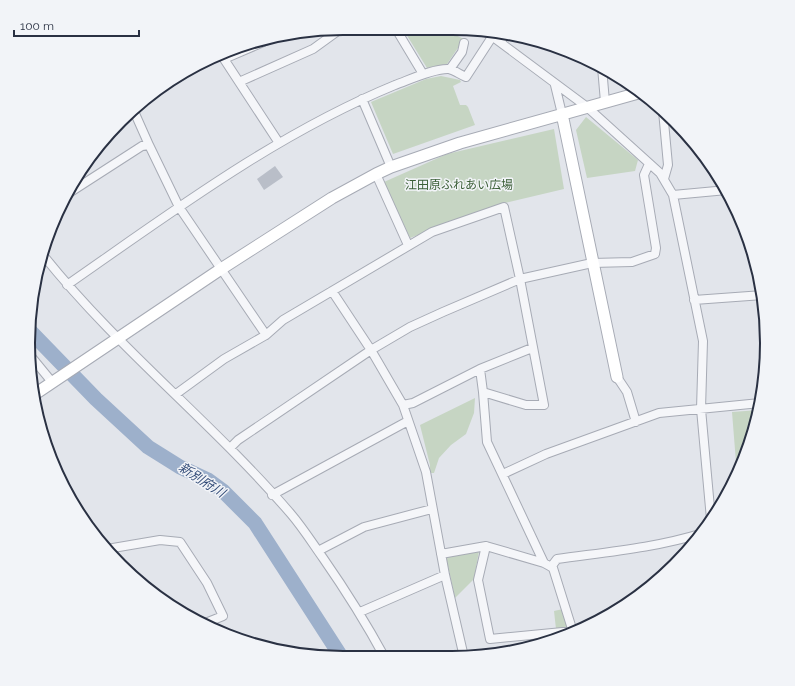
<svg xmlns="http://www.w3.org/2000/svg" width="795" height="686" font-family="Raleway,'Noto Sans JP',sans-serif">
<rect width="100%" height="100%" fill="#e2e5eb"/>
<!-- green -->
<path fill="#c6d5c3" d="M403,29L444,30L464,39L447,64L427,68Z
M441,76L460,80L461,82L453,86L460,105H466L468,107L475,125L393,154L371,102L426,79Z
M586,117L638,160L635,171L587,178L576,130Z
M554,129L564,189L501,204L410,238L384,182L447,154Z
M475,398L474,413L466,434L451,445L439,458L434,473H430V465L420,425Z
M759,410L756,424L737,475L732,412Z
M479,551L474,579L455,598L446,557Z
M563,609L568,628L556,629L554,611Z"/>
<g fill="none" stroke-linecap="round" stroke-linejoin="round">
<!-- river -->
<path stroke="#9db0cb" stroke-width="15" d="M30,331L96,399L148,447L180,467L208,480L223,491L255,523L342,658"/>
</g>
<!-- building -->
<path fill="#b9bec8" d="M275,166L283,177L264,190L257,179Z"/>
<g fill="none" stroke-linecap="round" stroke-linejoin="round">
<defs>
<path id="street" d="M396,29L423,74
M485,31L587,107L660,173L673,195L703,341L701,409L711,519
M275,37L224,59L279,143
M501,42L505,34
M602,67L605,102
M450,69L462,52L464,43
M239,82L313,49L342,28
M555,85L562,114
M362,99L391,167
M133,109L149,145
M663,111L668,165L664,179
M376,174L408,245
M66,195L142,146L149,145L179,207L266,335
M673,195L727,190
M43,255C118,349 213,423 291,514C303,528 313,544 323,558C346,591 366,623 385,658
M67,285C172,212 276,134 395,85C409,80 434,68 449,69C454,70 461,75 466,77L492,37
M332,291L371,350L403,405L426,472L445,575L464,657
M694,300L763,295
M29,354L52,382
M480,369L483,392
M617,377L627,392L636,422
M176,394L224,359L266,335L283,320L432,232L504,207L520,279L544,405H526L483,392L487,442L544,563
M403,405L413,403L480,369L532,348
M230,448L238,440L371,350L410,327L443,312L520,279L592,263L632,262L655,254L656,248L644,175L649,164
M503,474L546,454L659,413L760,403
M272,495L408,421
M486,546L478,580L490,639L573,631
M107,549L160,540L180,542L207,583L223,616L203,624
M318,551L364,527L432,509
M441,554L486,546L544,563L553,568L573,632
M551,567L557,559C607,552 655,548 703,533
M360,612L445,575"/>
<path id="secondary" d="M562,114L617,377
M35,394L221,269L332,198L376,174L391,167L460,143L642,92"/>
</defs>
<!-- street casing -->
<use href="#street" stroke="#a7abb5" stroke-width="10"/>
<!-- secondary casing -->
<use href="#secondary" stroke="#a7abb5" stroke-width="13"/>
<!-- street -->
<use href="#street" stroke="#f5f6f9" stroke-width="8"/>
<!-- secondary -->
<use href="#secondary" stroke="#fff" stroke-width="11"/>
</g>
<g text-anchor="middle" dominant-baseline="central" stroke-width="3" stroke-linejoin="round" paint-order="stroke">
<!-- park labels -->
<g font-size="12" fill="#3b5f37" stroke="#f2f4f8">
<text x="459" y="185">江田原ふれあい広場</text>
</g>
<!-- water labels -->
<g font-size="13" font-style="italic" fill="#334c78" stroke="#f2f4f8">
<text transform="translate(202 480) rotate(33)">新別府川</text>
</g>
</g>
<!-- crop -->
<path d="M0 0H795V686H0ZM343 35H452A308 308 0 0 1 760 343V343A308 308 0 0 1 452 651H343A308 308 0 0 1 35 343V343A308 308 0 0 1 343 35Z" fill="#f2f4f8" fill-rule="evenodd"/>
<path fill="none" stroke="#2a3143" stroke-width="2" d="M343 35H452A308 308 0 0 1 760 343V343A308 308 0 0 1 452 651H343A308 308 0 0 1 35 343V343A308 308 0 0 1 343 35Z"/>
<!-- scale -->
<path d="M14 30v6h125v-6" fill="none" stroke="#2a3143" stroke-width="2"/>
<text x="20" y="30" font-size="12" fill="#2a3143" stroke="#f2f4f8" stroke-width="3" paint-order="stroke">100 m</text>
</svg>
